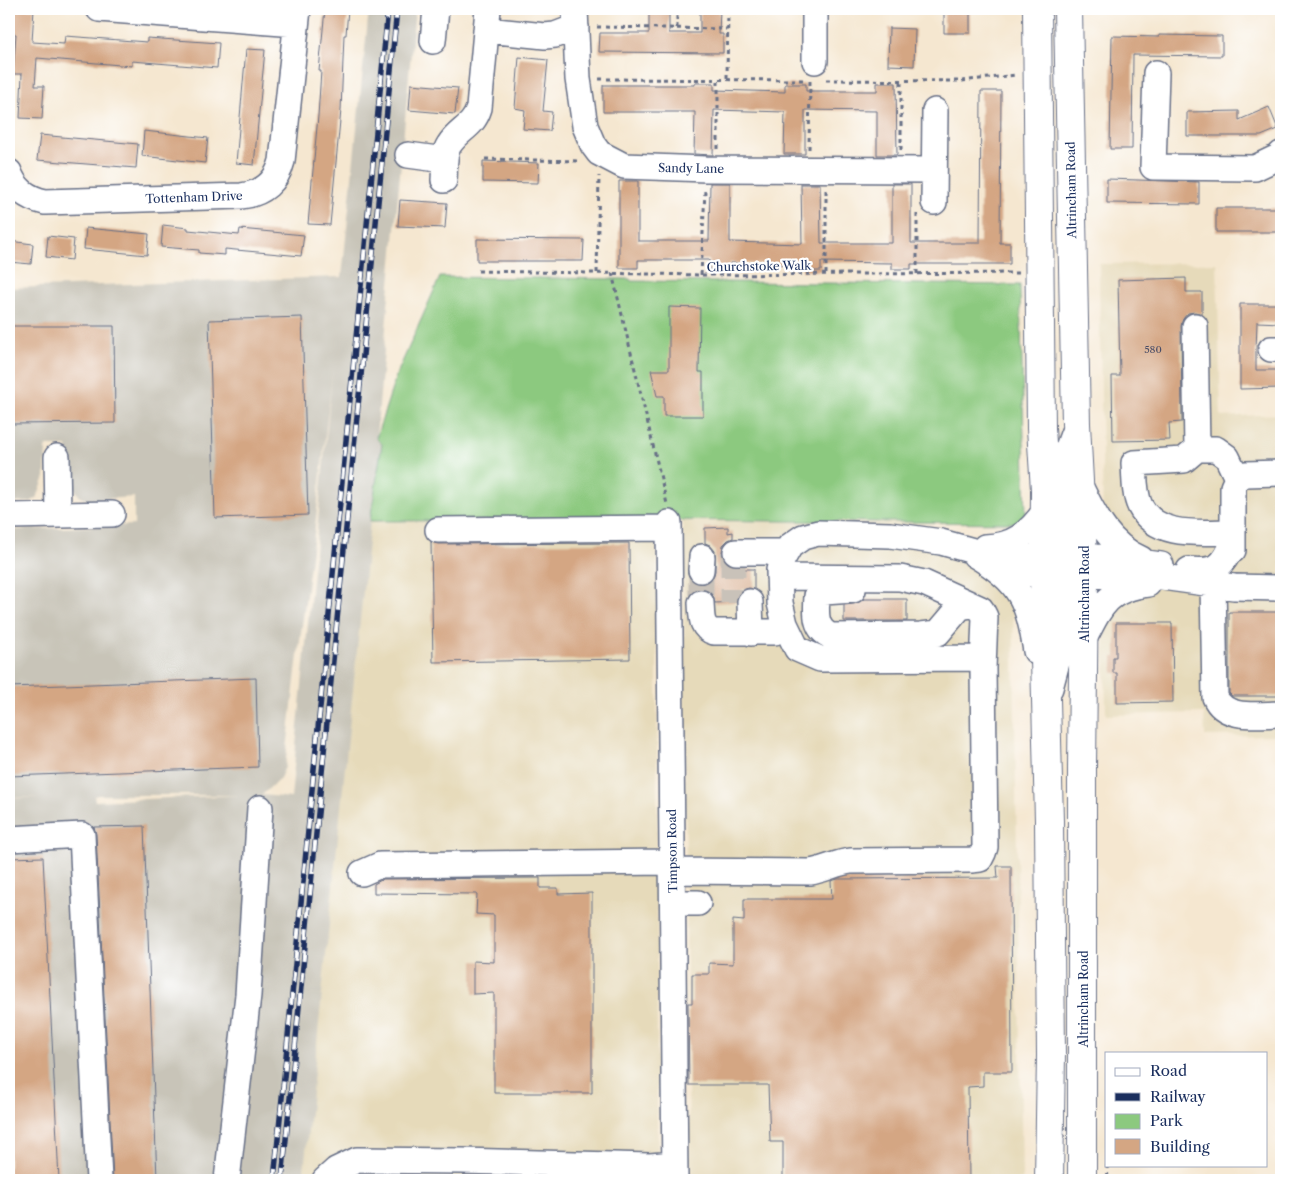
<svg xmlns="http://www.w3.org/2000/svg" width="1290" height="1189" font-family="'Libre Caslon Text',serif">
<rect width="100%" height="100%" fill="#fff"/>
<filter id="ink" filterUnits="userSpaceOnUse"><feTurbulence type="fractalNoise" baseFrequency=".02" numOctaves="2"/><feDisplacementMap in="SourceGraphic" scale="10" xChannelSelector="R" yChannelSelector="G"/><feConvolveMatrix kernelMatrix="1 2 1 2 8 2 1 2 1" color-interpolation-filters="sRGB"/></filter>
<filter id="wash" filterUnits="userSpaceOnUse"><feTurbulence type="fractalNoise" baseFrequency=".0096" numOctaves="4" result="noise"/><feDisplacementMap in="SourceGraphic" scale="20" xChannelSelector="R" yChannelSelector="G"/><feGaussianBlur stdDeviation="1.12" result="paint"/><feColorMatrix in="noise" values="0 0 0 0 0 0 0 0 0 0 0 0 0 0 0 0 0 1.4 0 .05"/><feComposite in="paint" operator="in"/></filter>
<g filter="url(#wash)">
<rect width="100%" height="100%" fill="#f5e7d0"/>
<!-- built -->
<path fill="#e6daba" d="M1217,263L1221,417L1281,414V735L1205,736L1204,713L1106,715L1099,264Z
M517,520H657V1125L659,1180H302L370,521Z
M683,520L910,522L990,542L1012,536L1022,1180H690L688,1085Z"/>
<!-- industrial -->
<path fill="#c8c4b8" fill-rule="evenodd" d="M369,9H415L376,438L382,444L372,503L303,1180H9V799L39,797L9,798V530L134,525V497L88,500L80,497L70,481L67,446H46L45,477L37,498L30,502L9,503V288L342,277ZM333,366L291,798L262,795L280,778L285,767L296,671L316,519ZM242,795L95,801L94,796L98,795Z"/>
<!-- green -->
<path fill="#8cc97f" stroke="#547c6e" d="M440,277L630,279L631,281L1020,285L1026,518L1023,523L657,520L370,521L382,444L376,438L396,376Z"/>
<g id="blocks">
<!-- building -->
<path fill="#d4a683" d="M12,9H34L32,42L64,44L65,36L147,42V38L219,43L217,68L132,61V66L37,58L35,86H44L42,119L20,118L22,74H13L16,34H10Z
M325,9H348L346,35H344L341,110L330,225L308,224L318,116L321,71H319Z
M649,9H669V33H700V9H720L719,34H723V53L599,52L600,33H649Z
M944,9H970V33H944Z
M889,28L915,29L914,66L888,65Z
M1159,35L1222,36V56L1133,55L1132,149H1110L1112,36L1159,37Z
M246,49L265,50L254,165L236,163Z
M519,57L548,60L543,111L552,112L550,131L523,129L525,110L515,108Z
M695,83H714V90L785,92V84H806V91H877V83H896L897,155H877V111L805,110V154H784L785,112L714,110L713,155L694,154L695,112H603V85H695Z
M411,84L458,88L455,114L409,110Z
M981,91H1001L1000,243H1010V264H911V269H892V263L821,262V271H802V265L730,263V270H709V260H638V268H619V181H638V241H709L710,183H730V242L802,244L801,184H820L821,243H892V184H911V243H980Z
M1269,107L1278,129L1261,136H1187V112L1239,111V120Z
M144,131L208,138L205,163L142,156Z
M40,135L138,144L136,168L37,160Z
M483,161L539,163L538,183L483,182Z
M1107,179L1199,182V204L1107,203Z
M400,200L447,203L445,228L398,226Z
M1216,208H1281V232H1216Z
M163,225L188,228V230L239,235L240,229L304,235L301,256L225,249V255L199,253V250L161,247Z
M86,228L149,234L147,255L84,249Z
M48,236L74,239L72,260L46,257Z
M477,239L584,240L583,261H477Z
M9,241L33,244L31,264L9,262Z
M1186,278V292H1202V314L1195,312L1188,313L1183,319L1181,326L1182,422L1169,423L1170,440L1113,441L1112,376H1120L1118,280Z
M1240,304H1281V323L1257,322L1256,350V370H1281V388L1240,389Z
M669,307L700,308L699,372H703V416H664V396H657L651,370H669Z
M302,317L308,515L215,518L209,320Z
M9,326H114L115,423L9,424Z
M728,527V533L733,532V538L728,540L723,545L722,552L723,559L728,564L736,566V569H754V589L749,588L742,590L737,596L736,602L715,603L713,596L708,590L699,589L698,584L708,583L713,578L715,571V551L710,545L705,543V528Z
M431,542L438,544L629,543L630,659L433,662Z
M864,599H907V621H844V605L854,604Z
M1229,612H1281V696H1232L1229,693Z
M1116,623H1172L1173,702L1117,703V673H1113V657H1116Z
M256,678L258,767L9,776V687Z
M144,826L157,1180H113L96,834L94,827Z
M43,857L59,1180H9V858Z
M997,866H1011L1012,1072H983V1086L968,1087L969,1180H783V1142H770L768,1085H689L688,1003H692V974H709V963L733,964V920L744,921V899H832L831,881L838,879L998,878Z
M540,878V888H558V894L592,893V1093H494V993L473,994V961L494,962V915L476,914L477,894L374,893V884L383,879Z"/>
</g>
</g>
<g filter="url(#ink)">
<use href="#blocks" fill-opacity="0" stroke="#676f86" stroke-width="1"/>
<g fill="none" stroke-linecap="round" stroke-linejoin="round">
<!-- minor-tunnel -->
<path stroke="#c9c2b9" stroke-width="25" stroke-dasharray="25 12" stroke-linecap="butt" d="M733,552V603
M701,570V603"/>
<defs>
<path id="minor" d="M99,9L296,24
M575,9L578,79L585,126L593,145L599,153L624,166L706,169L934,170
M486,30L545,36L555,35L576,27
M433,41L436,9
M815,61V9
M1156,73L1153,167L1255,168L1278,157L1281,154
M408,155L445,160
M9,172C15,189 27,198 45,202L241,196C263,194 277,181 282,161L298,9
M444,180C445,169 443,154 449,145C459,129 473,128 479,108L488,9
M934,202L935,111
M1195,326L1197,449
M1271,349H1281
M57,457L58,515
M1081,488C1095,517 1110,546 1141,559
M9,516L112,514
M669,523L675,1180
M438,530L669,528
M1233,532C1202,532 1157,539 1140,506C1134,493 1135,477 1134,463L1184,460L1197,449H1216L1227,457L1237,478
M985,547C1013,546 1029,534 1045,511
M1233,550V487L1237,478L1246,474L1281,473
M736,552H786
M975,555C1021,582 1028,601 1036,651
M701,570L702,557
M1189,570C1215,572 1223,568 1233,543
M1025,572L1044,576H1084L1110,574L1162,577L1234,587L1281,588
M1204,572L1213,582L1215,697C1225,721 1260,714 1281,714
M1055,573L1063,553V489L1065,456L1073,434
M853,590L824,592L817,596C816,612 814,629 831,636L921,635L938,633L960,607L971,605
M750,602L751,633
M701,603C702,615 700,628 714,632H775L785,624
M1084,639C1101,605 1108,589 1148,584
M983,658L820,659L797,649L785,624L780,603L779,570L782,560L790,546L803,537L818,533L890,535L941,542L995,557L1075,558L1103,557L1161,565
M1050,688L1060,651L1063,621V586L1074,562
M9,839L82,835L99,1180
M672,871L810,872C825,870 837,862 851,861L971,860L980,859L983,853L985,847L983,668L985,617L981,609L924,583L900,578L779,577
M362,873L380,865L671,862
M673,903H698
M227,1180L248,995L260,808
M325,1180L336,1170L357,1160L462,1161L650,1166L674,1164"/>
<path id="highway" d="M1037,9L1041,428L1045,490L1044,618L1049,821L1051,1055L1049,1180
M1068,9L1076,424L1084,576L1082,768V1180"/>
</defs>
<!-- minor casing -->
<use href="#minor" stroke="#676f86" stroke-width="28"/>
<!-- highway casing -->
<use href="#highway" stroke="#676f86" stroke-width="30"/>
<!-- path -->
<path stroke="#676f86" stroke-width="3" stroke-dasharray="4 4" stroke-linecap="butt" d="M597,27L728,29
M677,28V9
M727,78L728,9
M599,79L805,80
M826,80L961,81L1017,75
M718,149V79
M809,149L810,80
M901,150V81
M485,159L579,161
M826,190V274
M478,271L701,275L1019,273
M597,273L599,176
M612,273L667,504
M917,274V213
M701,275L705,190
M1107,1165L1108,1180"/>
<!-- minor -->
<use href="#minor" stroke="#fff" stroke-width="25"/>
<!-- highway -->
<use href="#highway" stroke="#fff" stroke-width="28"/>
<defs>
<path id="rail" d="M274,1180L388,9
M282,1180L397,9"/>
</defs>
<!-- rail casing -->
<use href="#rail" stroke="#1b2f5e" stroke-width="5.5"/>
<!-- rail -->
<use href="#rail" stroke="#fff" stroke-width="4" stroke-dasharray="11" stroke-linecap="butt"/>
</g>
</g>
<g text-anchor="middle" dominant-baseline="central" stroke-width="4.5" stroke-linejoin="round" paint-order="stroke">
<!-- number labels -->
<g font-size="10" fill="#494d67">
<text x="1153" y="349">580</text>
</g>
<!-- street labels -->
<g font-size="12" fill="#1b2f5e" stroke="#fff">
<text transform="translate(691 168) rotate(1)">Sandy Lane</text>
<text transform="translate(1071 190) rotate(-91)">Altrincham Road</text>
<text transform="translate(194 197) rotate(-2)">Tottenham Drive</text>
<text transform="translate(759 266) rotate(-1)">Churchstoke Walk</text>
<text transform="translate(1084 594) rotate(-90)">Altrincham Road</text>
<text transform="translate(672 851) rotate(-91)">Timpson Road</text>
<text transform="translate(1083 999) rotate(-90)">Altrincham Road</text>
</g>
</g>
<!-- margin -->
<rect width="1290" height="1189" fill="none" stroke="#fff" stroke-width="30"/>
<!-- legend -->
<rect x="1105" y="1052" width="162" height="115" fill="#ffffff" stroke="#a4acbf"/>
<rect x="1115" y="1068" width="25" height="8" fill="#ffffff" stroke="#a4acbf"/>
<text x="1150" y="1076" font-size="15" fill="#1b2f5e">Road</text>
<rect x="1115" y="1093" width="25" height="8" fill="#1b2f5e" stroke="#a4acbf"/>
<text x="1150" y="1102" font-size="15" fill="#1b2f5e">Railway</text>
<rect x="1115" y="1114" width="25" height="15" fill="#8cc97f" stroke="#a4acbf"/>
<text x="1150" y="1126" font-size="15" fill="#1b2f5e">Park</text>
<rect x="1115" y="1139" width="25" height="15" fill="#d4a683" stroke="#a4acbf"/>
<text x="1150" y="1152" font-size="15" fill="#1b2f5e">Building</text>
</svg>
